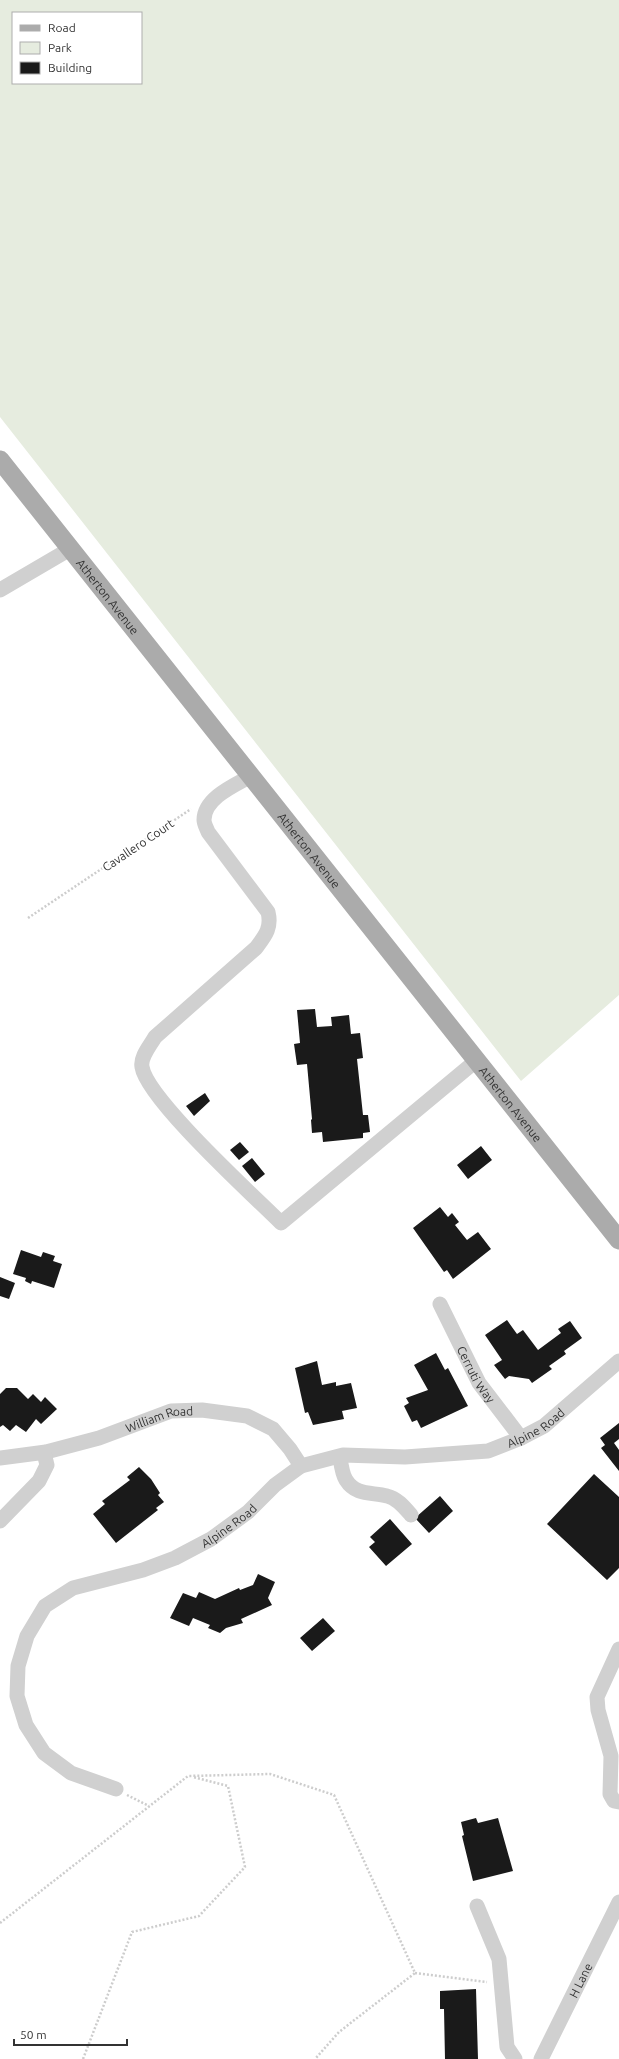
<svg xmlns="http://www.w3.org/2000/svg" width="619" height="2059" font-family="Ubuntu,sans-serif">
<rect width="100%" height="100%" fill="#fff"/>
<!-- green -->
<path fill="#e6ecdf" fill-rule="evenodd" d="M0,0H619V995L521,1081L0,417ZM13,13H141V83H13Z"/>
<!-- building -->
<path fill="#1a1a1a" d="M315,1009L317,1027L332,1026L331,1017L349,1015L351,1034L360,1033L363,1058L357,1059L363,1115H368L370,1132L363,1133V1138L323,1142L322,1132L312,1133L311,1120L312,1119L307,1064L297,1065L294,1044L300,1043L297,1010Z
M205,1093L210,1101L194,1116L186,1106Z
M240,1142L249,1152L239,1160L230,1150Z
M481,1146L492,1160L468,1179L457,1165Z
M252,1158L265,1174L255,1182L242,1166Z
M440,1207L448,1217L452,1213L459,1222L455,1225L467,1240L478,1232L491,1249L453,1279L447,1270L444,1272L413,1228Z
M21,1250L41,1257L43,1252L55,1256L53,1261L62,1264L54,1288L32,1281L31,1284L25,1281L26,1278L13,1274Z
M0,1277L15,1283L9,1299L0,1296Z
M507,1320L517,1334L523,1330L538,1350L561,1333L558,1329L570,1321L582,1338L564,1351L566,1354L549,1366L552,1369L532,1383L529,1379L509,1376L505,1379L494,1365L502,1360L485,1335Z
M436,1353L445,1370L448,1368L468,1406L421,1428L417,1420L412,1422L404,1406L409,1403L406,1398L428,1390L414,1365Z
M317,1361L322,1385L336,1382V1386L351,1383L357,1408L342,1411L344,1419L313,1425L308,1412L305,1413L295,1368Z
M6,1388H17L28,1399L33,1394L41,1402L45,1397L57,1409L41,1424L36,1419L26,1432L16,1425L10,1431L3,1425L0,1427V1394Z
M619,1423V1439L614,1443L619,1450V1471L601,1448L605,1445L600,1438Z
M139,1467L151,1479L160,1493L158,1495L164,1502L156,1508L158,1510L116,1543L93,1514L105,1504L102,1501L130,1480L127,1477Z
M594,1474L619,1497V1568L607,1580L547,1524Z
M440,1496L453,1511L429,1533L415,1518Z
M390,1519L412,1544L386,1566L369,1547L375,1542L370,1537Z
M258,1574L275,1582L268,1598L272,1605L241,1619L243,1623L226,1628L220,1633L208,1628L210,1625L193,1618L189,1626L170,1618L183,1593L196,1598L199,1592L215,1599L239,1588L240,1590L253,1585Z
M323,1618L335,1631L312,1651L300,1638Z
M476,1818L478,1823L498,1818L513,1871L473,1881L462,1836L464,1835L461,1822Z
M476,1989L478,2059H445L444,2009H440V1991Z"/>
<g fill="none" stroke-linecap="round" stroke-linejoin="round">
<!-- path -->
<path stroke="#cdcdcd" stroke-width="2.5" stroke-dasharray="2 2" stroke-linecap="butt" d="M28,918L191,809
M127,1795L149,1806
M0,1923L188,1776L270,1774L334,1795L415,1973L339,2032L315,2059
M415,1973L487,1982
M83,2059L132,1932L199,1916L245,1867L228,1786L193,1777"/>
<!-- minor -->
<g stroke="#d0d0d0" stroke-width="15">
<path d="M0,590L70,549"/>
<path d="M251,776C235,785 204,798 204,820C204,824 207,829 208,832L268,912C272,928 265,936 256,948L155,1037C150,1046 140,1057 142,1067C147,1099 254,1196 281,1223L477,1060"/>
<path id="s1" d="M440,1304L479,1383L521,1438"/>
<path d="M340,1457C341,1464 342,1474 346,1480C356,1496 372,1492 387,1496C397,1498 405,1508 411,1515"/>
<path id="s2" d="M0,1458L46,1452L99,1438L171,1411L202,1410L247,1416L273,1429L290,1449L301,1466"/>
<path d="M0,1521L39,1481L47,1465L44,1453"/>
<path d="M619,1649L597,1697L598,1710L611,1756L610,1794L614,1801L619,1802"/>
<path id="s3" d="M116,1789L71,1773L44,1753L26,1725L17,1696L18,1666L27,1636L45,1606L73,1588L143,1570L175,1558L211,1539L248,1512L275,1485L301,1466L343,1455L405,1457L488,1451L521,1438L544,1426L619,1361"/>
<path d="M477,1906L499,1959L507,2047L515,2059"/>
<path id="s4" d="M541,2059L619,1902"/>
</g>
<!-- major -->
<path stroke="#ababab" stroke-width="19" id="s5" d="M0,460L619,1240"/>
</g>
<g text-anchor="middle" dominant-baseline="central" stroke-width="4" stroke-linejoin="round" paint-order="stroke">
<!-- street labels -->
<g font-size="12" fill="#333" stroke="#fff">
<text stroke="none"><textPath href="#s5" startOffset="174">Atherton Avenue</textPath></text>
<text transform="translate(138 845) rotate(-34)">Cavallero Court</text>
<text stroke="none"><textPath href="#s5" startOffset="498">Atherton Avenue</textPath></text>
<text stroke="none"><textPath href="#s5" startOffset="822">Atherton Avenue</textPath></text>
<text stroke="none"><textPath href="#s1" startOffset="79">Cerruti Way</textPath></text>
<text stroke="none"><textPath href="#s2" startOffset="165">William Road</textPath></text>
<text stroke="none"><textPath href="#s3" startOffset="780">Alpine Road</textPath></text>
<text stroke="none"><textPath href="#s3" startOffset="444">Alpine Road</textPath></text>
<text stroke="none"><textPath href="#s4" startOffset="88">H Lane</textPath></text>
</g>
</g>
<!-- legend -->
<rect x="12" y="12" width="130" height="72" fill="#ffffff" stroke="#adadad"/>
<rect x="20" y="25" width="20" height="6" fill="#ababab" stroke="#adadad"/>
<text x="48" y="32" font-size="12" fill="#333333">Road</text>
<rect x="20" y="42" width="20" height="12" fill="#e6ecdf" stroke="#adadad"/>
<text x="48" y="52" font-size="12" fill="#333333">Park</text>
<rect x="20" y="62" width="20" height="12" fill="#1a1a1a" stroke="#adadad"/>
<text x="48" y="72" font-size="12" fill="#333333">Building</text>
<!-- scale -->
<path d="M14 2039v6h113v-6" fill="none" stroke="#333333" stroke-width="2"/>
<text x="20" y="2039" font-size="12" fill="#333333" stroke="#ffffff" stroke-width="3" paint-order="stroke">50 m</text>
</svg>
